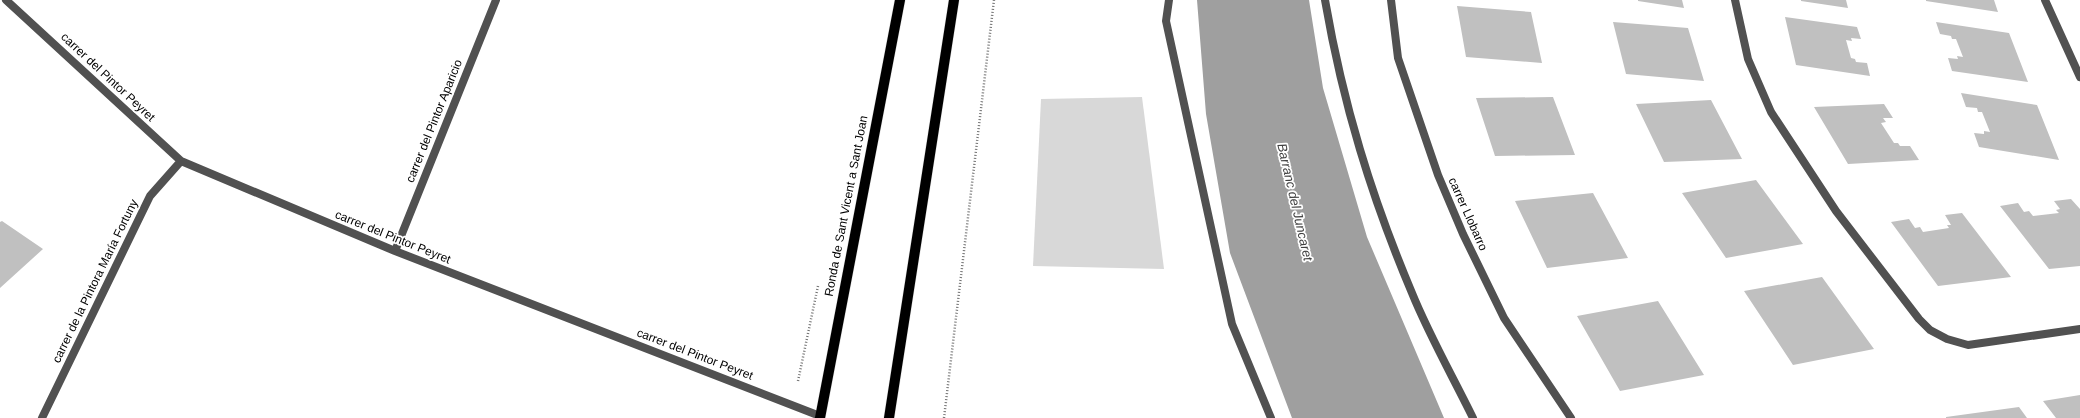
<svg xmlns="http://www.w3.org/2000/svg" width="2080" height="418" font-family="Helvetica,sans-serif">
<rect width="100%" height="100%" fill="#fff"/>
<!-- green -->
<path fill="#d8d8d8" d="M1142,97L1164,269L1033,266L1041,99Z"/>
<!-- water -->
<path fill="#9f9f9f" d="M1197,0H1309L1323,88L1367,237L1444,418H1292L1230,253L1206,114Z"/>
<!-- building -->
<path fill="#c0c0c0" d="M1638,0H1682L1684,8L1638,1Z
M1801,0H1846L1848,8L1801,1Z
M1926,0H1994L1998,12L1926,1Z
M1457,6L1531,12L1542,63L1466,57Z
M1785,17L1857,27L1861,39L1851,38L1852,41L1846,40L1851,58L1855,59L1856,62L1867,63L1870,76L1796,65Z
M1613,22L1688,28L1704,81L1626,74Z
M1936,22L2009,33L2028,82L1952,71L1948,58L1958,59L1957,56L1963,57L1956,39H1952L1951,36L1940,34Z
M1961,93L2037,105L2059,160L1979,147L1974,133L1984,134V131L1990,132L1982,112H1978L1977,108L1966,107Z
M1553,97L1575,155L1495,156L1476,98Z
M1711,100L1742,159L1664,162L1636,104Z
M1884,104L1893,118H1883L1886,122L1881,123L1894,143H1898L1900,146H1910L1919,160L1848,164L1814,107Z
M1756,180L1803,244L1726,258L1682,193Z
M1593,193L1628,258L1547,268L1515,201Z
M2071,199L2080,209V266L2049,269L2000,206L2018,203L2024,212L2029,211L2033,216L2059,213L2056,210L2060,209L2054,201Z
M1962,213L2011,277L1938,286L1891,222L1909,219L1915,228L1920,227L1923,232L1949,228L1947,225H1951L1945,215Z
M2,221L43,249L0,288V222Z
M1822,277L1874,349L1793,365L1744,291Z
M1658,301L1704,375L1620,391L1577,316Z
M2080,395V418H2056L2043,401Z
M2019,407L2027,418H1946V417Z"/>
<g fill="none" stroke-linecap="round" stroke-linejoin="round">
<defs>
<path id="primary" d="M820,418L900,0
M889,418L954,0"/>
</defs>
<!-- primary casing -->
<use href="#primary" stroke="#dbdbdb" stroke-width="11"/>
<!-- path -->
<path stroke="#737373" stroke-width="2.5" stroke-dasharray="1 2" stroke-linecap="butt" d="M798,381L818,286
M944,418L994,0"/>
<!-- service -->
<path stroke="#515151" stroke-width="8" d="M1169,0L1166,21L1232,324L1271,418
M1325,0C1343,104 1371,196 1412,293C1429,335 1453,377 1473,418
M1735,0L1748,59L1771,112L1836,211L1919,319L1930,330L1947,339L1968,345L2080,329
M2045,0L2080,77"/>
<!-- minor -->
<path stroke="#515151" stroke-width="8" d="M6,0L181,161L395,251L820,416
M1391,0L1398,58L1438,175L1463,234L1504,318L1571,418
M395,251L496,0
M42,418L150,196L181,161"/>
<!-- primary -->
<use href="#primary" stroke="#000" stroke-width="10"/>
</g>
<g text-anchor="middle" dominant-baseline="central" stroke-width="3.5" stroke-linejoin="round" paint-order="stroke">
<!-- street labels -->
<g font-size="12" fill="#000" stroke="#fff">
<text transform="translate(108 77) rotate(43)">carrer del Pintor Peyret</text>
<text transform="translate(434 121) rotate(-68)">carrer del Pintor Aparicio</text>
<text transform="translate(846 206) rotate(-79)">Ronda de Sant Vicent a Sant Joan</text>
<text transform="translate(1468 214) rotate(66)">carrer Llobarro</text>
<text transform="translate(393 237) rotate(22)">carrer del Pintor Peyret</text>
<text transform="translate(95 281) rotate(-64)">carrer de la Pintora María Fortuny</text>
<text transform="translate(695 354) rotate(21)">carrer del Pintor Peyret</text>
</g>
<!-- water labels -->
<g font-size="13" font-style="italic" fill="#404040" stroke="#fff">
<text transform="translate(1295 202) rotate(77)">Barranc del Juncaret</text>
</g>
</g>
</svg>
